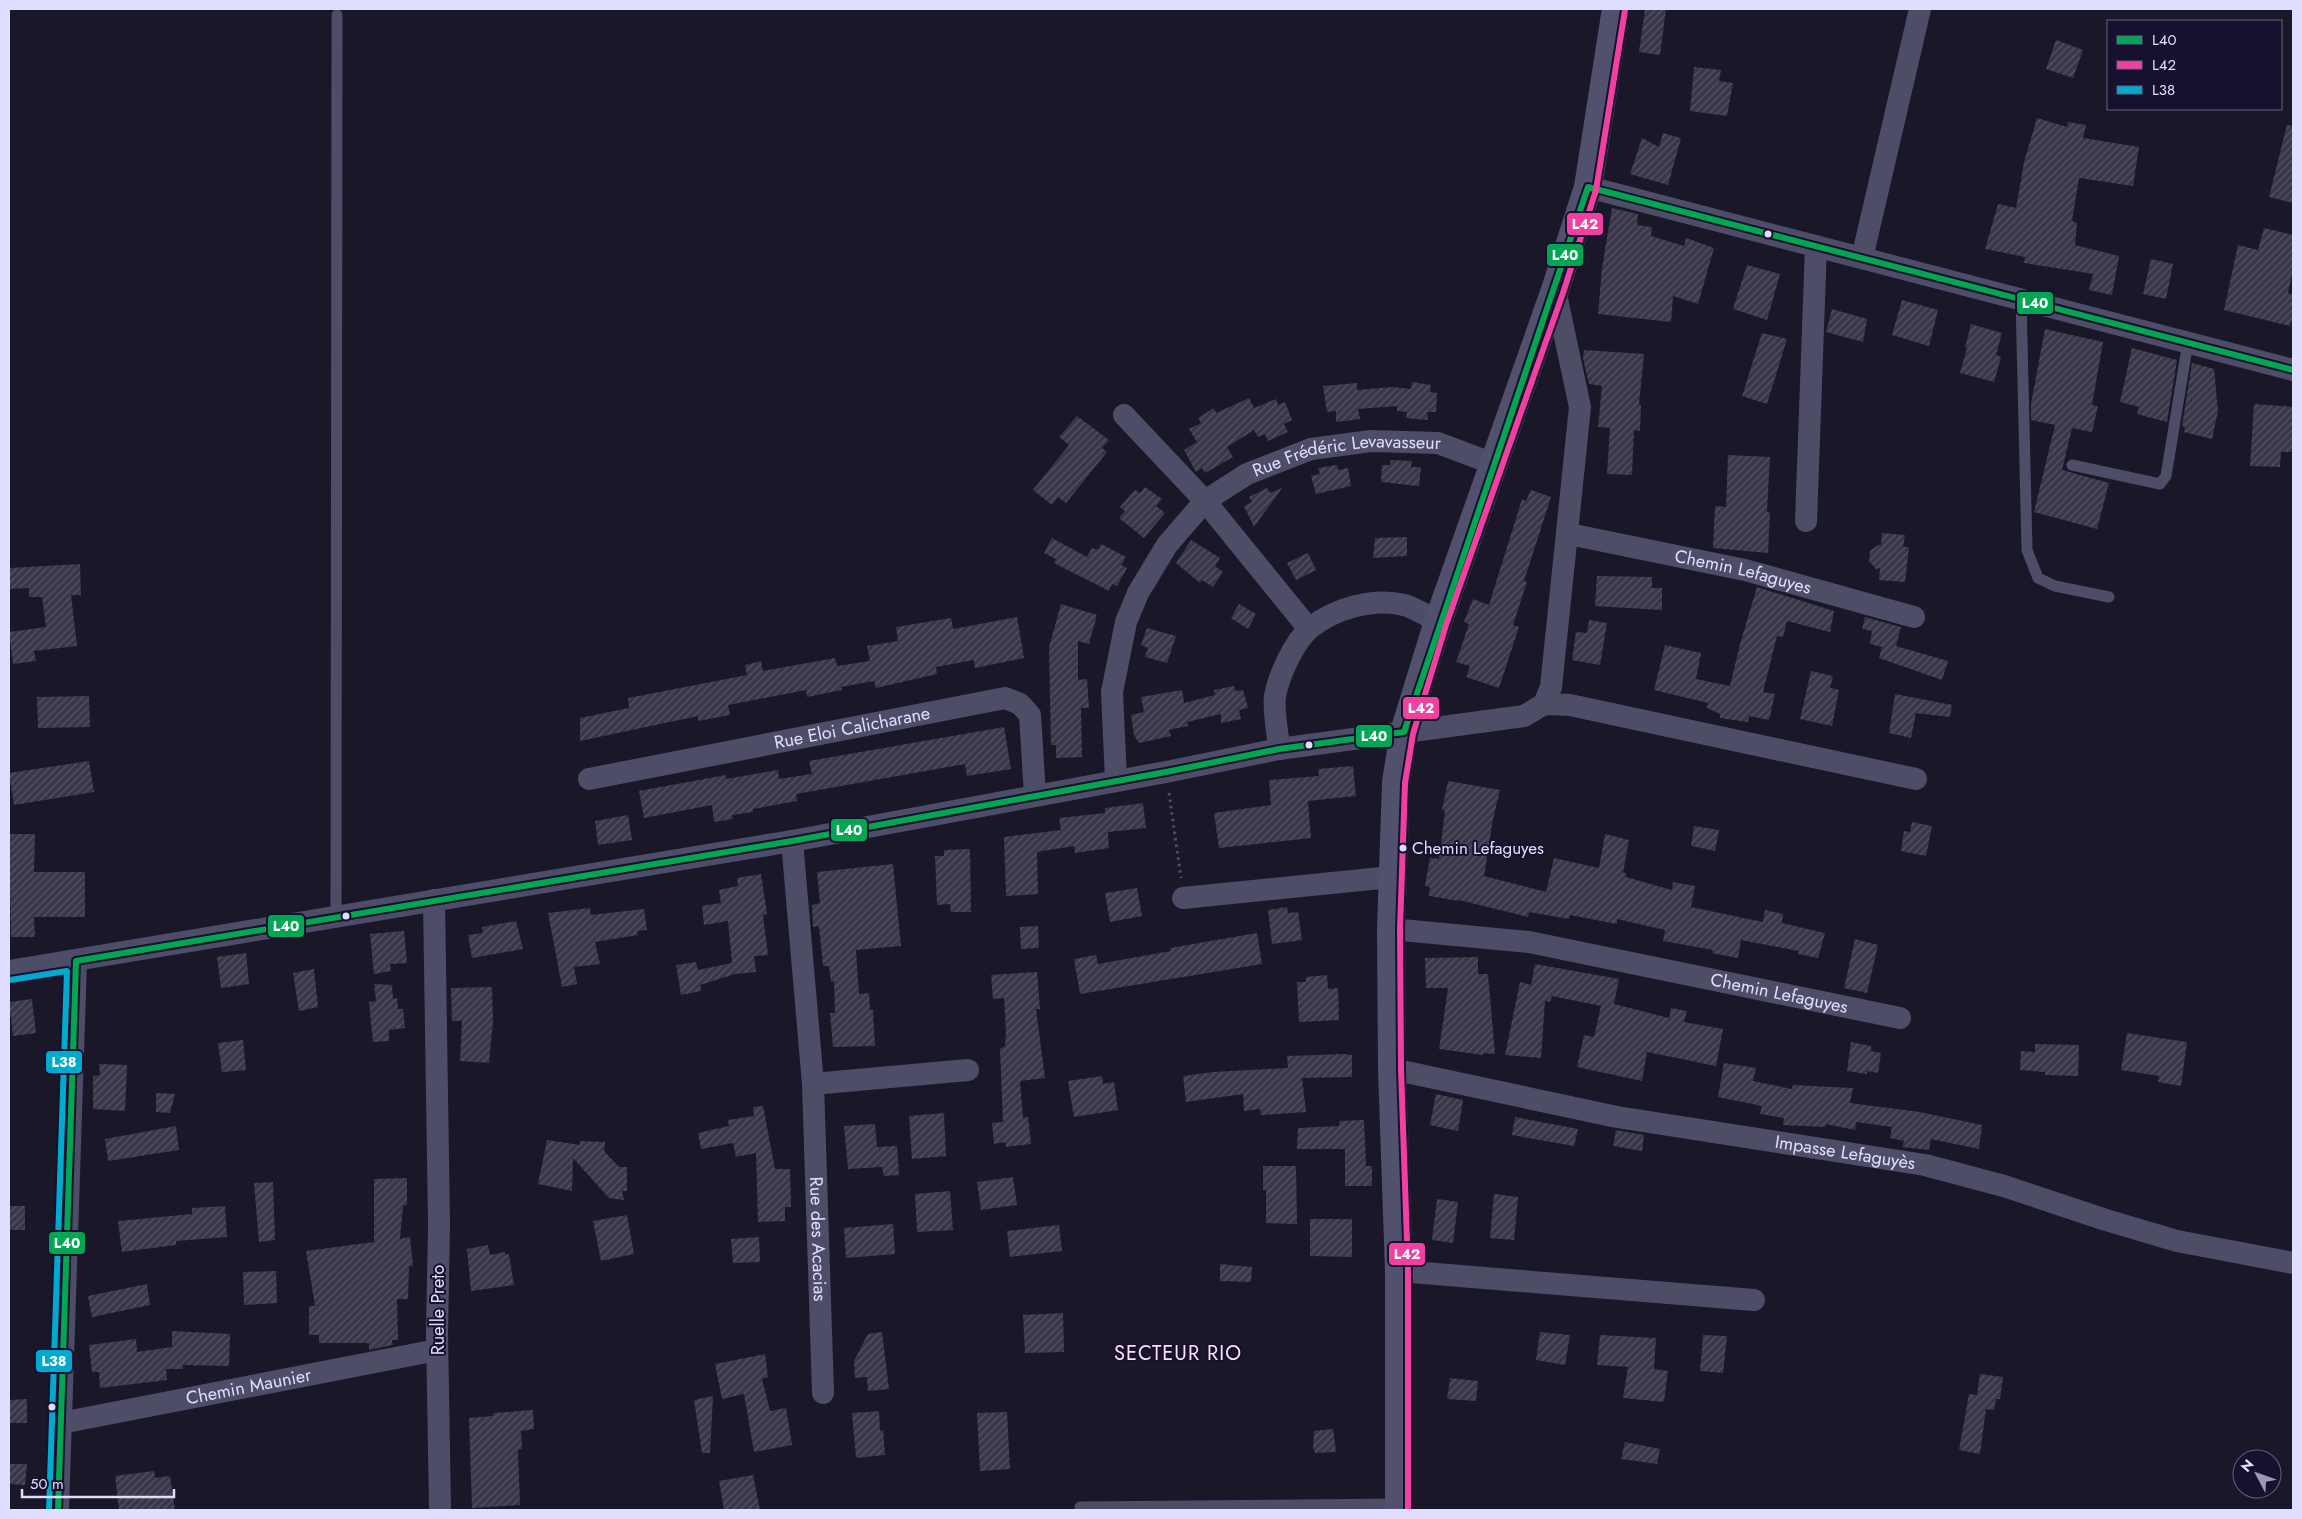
<svg xmlns="http://www.w3.org/2000/svg" width="2302" height="1519" font-family="Jost,sans-serif">
<defs>
<pattern id="building-hatch" width="6" height="6" patternUnits="userSpaceOnUse" patternTransform="scale(1.25)"><rect width="6" height="6" fill="#393649"/><path d="M-1 1l2-2M0 6l6-6M5 7l2-2" fill="none" stroke="#555364"/></pattern>
</defs>
<rect width="100%" height="100%" fill="#1a1728"/>
<!-- building -->
<path fill="url(#building-hatch)" d="M1645,9H1666L1660,55L1639,52Z
M2056,40L2083,50L2073,78L2046,69Z
M1694,67L1721,70L1719,81L1733,83L1727,116L1690,111Z
M2037,118L2067,127L2068,122L2086,125L2083,138L2139,147L2133,186L2079,178L2072,221L2077,223L2075,245L2119,256L2112,295L2089,290L2093,274L2024,263L2025,257L1985,249L1998,204L2016,208L2024,162Z
M2287,125L2293,126V203L2269,197Z
M1663,133L1681,138L1668,185L1630,174L1642,138L1659,147Z
M1612,208L1638,214L1637,225L1652,227L1651,236L1684,246L1686,238L1714,248L1698,304L1673,296L1671,322L1598,314L1602,268Z
M2264,228L2293,235V270L2288,293L2293,295V322L2291,321L2290,326L2224,310L2238,245L2258,250Z
M2151,259L2173,264L2166,299L2143,294Z
M1747,265L1780,274L1767,320L1733,309Z
M1902,300L1938,310L1929,346L1892,335Z
M1832,309L1867,319L1863,342L1826,332Z
M1971,324L2002,333L1996,355L2001,357L1994,382L1960,373L1967,348H1965Z
M2045,329L2103,342L2092,405L2098,406L2092,432L2072,428L2062,470L2109,483L2097,529L2034,512L2055,425L2031,420V404Z
M1762,333L1787,339L1767,404L1742,396Z
M2132,348L2177,360L2167,422L2137,414L2139,407L2120,402Z
M1584,350L1644,354L1639,404L1641,405L1640,431L1634,430L1632,475L1607,474L1610,428L1598,427L1602,386L1589,384L1583,358Z
M2192,363L2214,369L2218,411L2212,439L2184,432L2185,427L2182,426Z
M1412,382L1431,385L1430,392L1437,393L1436,412H1427L1428,420L1406,418L1407,412L1397,411V406L1358,409L1360,419L1336,422V411L1327,412L1323,386L1357,383V390L1392,387L1411,389Z
M1249,398L1254,408L1276,399L1278,405L1285,402L1292,420L1284,424L1288,432L1268,441L1265,434L1258,437L1254,430L1227,447L1233,457L1205,473L1202,468L1196,472L1184,450L1197,442L1189,429L1201,423L1198,418L1214,408L1216,413Z
M2254,404L2293,407V452H2281L2280,467L2250,466Z
M1077,416L1109,440L1102,448L1107,452L1066,503L1058,497L1052,505L1033,490L1069,445L1059,437Z
M1728,455L1770,457L1767,512L1770,513L1768,553L1713,548L1715,506L1726,507Z
M1391,460L1412,461L1411,467H1421L1419,486L1381,482L1382,465H1390Z
M1337,465L1338,470L1348,468L1351,486L1316,494L1311,476L1320,474L1318,468Z
M1145,487L1162,499L1156,506L1165,513L1144,538L1119,518L1125,511L1120,507L1135,490L1140,493Z
M1267,488L1270,493L1282,488L1254,527L1244,506L1252,502L1249,497Z
M1531,490L1551,497L1524,581L1527,582L1513,625L1519,627L1499,688L1466,677L1470,666L1456,662L1469,624L1464,622L1473,599L1489,605L1522,499L1526,501Z
M1882,533L1905,535L1903,547H1909L1905,582L1879,580L1880,568L1876,569L1869,561L1870,551L1878,545H1881Z
M1407,537V556L1373,558L1375,538Z
M1052,538L1087,557L1092,548L1098,550L1101,544L1126,557L1121,565L1127,568L1117,586L1112,584L1109,591L1054,563L1056,559L1044,553Z
M1191,540L1220,558L1215,566L1223,572L1213,587L1202,580L1200,583L1176,563Z
M1308,553L1316,570L1296,580L1287,563Z
M80,564L81,595H71L77,646L34,651L36,661L13,664L9,632L46,627L42,597H29V588L9,589V568Z
M1597,576L1652,577V588H1662V610L1595,606Z
M1757,587L1834,611L1830,632L1787,621L1783,637L1777,636L1763,692L1775,694L1769,720L1749,716L1748,722L1720,718V714L1707,708L1708,703L1654,690L1665,645L1701,653L1696,679L1730,686L1740,644Z
M1061,604L1097,615L1089,644L1078,641V680L1087,679L1089,708H1081L1082,757L1056,758V745H1051L1049,647Z
M1239,604L1256,614L1248,629L1231,618Z
M1017,617L1024,658L975,668L974,660L936,667L937,674L876,688L874,681L841,687L842,690L807,697L806,690L728,705L730,715L698,721V716L580,741V718L629,708L628,698L747,675L745,665L761,661L763,671L835,658L837,666L870,661L867,646L898,641L896,627L951,618L953,629Z
M1865,617L1901,627L1896,646L1948,661L1942,680L1879,658L1882,647L1870,644L1872,631L1862,629Z
M1589,620L1607,623L1600,665L1572,660L1576,632L1587,633Z
M1147,628L1176,636L1167,663L1145,657L1148,648L1141,645Z
M1811,671L1833,676L1830,688L1839,690L1832,726L1800,719Z
M1234,686L1235,691L1243,690L1248,708L1239,710L1241,719L1221,723V714L1187,722L1188,726L1169,730L1171,736L1139,743L1134,735L1131,715L1144,712L1141,697L1182,690L1184,703L1215,695L1214,690Z
M1895,694L1952,705L1950,717L1916,713L1911,738L1889,733Z
M89,696L90,727L38,728L37,697Z
M1004,727L1011,769L967,776L965,764L796,794L797,801L753,809V812L732,815L733,819L714,822L712,805L644,818L639,791L726,775V779L778,770L779,779L812,774L809,761Z
M89,761L94,792L14,805L9,773Z
M1353,766L1356,796L1308,801L1311,838L1219,848L1214,813L1271,805L1269,780L1319,776L1318,769Z
M1448,781L1500,790L1493,819L1484,876L1546,892L1554,858L1599,868L1605,834L1629,840L1623,873H1626V877L1672,890L1673,882L1695,886L1691,907L1763,922L1765,910L1783,914L1782,923L1825,933L1818,958L1798,954L1799,951L1741,940L1738,958L1712,953L1713,950L1663,941L1665,930L1617,919V924L1570,915L1569,919L1529,912L1528,917L1459,900V901L1429,896L1430,887L1425,886L1430,858L1439,859L1445,811L1442,810Z
M1143,803L1146,828L1108,832L1109,848L1075,853L1074,846L1037,852L1038,894L1006,896L1004,837L1061,830L1059,818L1105,813V808Z
M628,815L632,840L598,845L595,821Z
M1912,822L1932,826L1926,856L1901,851L1904,831L1910,832Z
M1694,826L1719,830L1715,851L1691,846Z
M9,834H35L34,872H85V917H34L35,937H11Z
M970,849L971,912H951L950,904L937,905L935,856H944V850Z
M893,864L901,946L856,950L859,994L869,993L870,1010H873L875,1046L833,1047L830,1013H835L834,981L831,982L829,966H823L819,926L813,927L812,905L820,903L817,872Z
M761,874L767,914L763,915L768,955L754,956L756,972L735,974L700,985L701,991L681,995L676,965L696,962L698,970L732,963L728,921L704,925L702,906L721,903L719,890L738,886L737,878Z
M1137,888L1142,916L1110,922L1105,893Z
M1287,907L1288,913L1298,912L1302,940L1272,944L1268,910Z
M590,908L591,915L644,909L647,930L637,931L638,935L595,942L600,964L574,967L577,984L562,987L548,913Z
M516,921L523,949L472,958L468,935L483,933L482,927Z
M1038,926L1039,948L1021,949L1020,927Z
M404,931L407,963L390,964L391,971L374,974L370,934Z
M1257,933L1262,964L1080,994L1074,959L1096,955L1098,964L1171,951L1170,948Z
M1855,939L1878,945L1867,993L1844,988Z
M246,953L249,984L221,988L217,957Z
M1478,957V974H1488L1495,1054L1483,1053V1055L1439,1049L1448,988H1426L1425,958Z
M1535,964L1619,979L1614,1004L1669,1018L1671,1008L1687,1011L1684,1022L1723,1029L1716,1066L1647,1052L1642,1081L1577,1067L1584,1035L1594,1037L1601,1006L1552,996L1550,1002L1545,1001L1541,1058L1505,1055L1520,982L1531,985Z
M314,969L318,1007L299,1011L293,973Z
M1037,972L1040,1009H1036L1045,1078L1020,1081L1023,1118L1028,1117L1031,1144L1006,1147L1005,1142L994,1144L992,1123L1003,1122L1000,1049L1005,1046L1006,1033L1004,998L993,999L991,975Z
M1327,975L1328,989L1338,988L1339,1020L1299,1022L1297,982H1306V977Z
M374,984L392,985L393,999L397,998L398,1009H403L405,1028L389,1030V1041L373,1042L369,1002L376,1001Z
M492,987L493,1021L489,1063L460,1061L462,1021H452L451,988Z
M32,999L36,1033L13,1036L9,1002Z
M2127,1033L2187,1042L2181,1086L2158,1082L2159,1076L2121,1070Z
M243,1040L246,1070L222,1072L218,1043Z
M1851,1042L1871,1046V1051L1881,1053L1878,1073L1867,1071V1074L1847,1071Z
M2035,1044L2079,1045L2078,1076L2045,1075V1072L2020,1070L2021,1051L2035,1052Z
M1344,1054L1352,1055V1077L1302,1078L1306,1112L1261,1115L1260,1109L1244,1111L1243,1094L1186,1102L1183,1076L1213,1072L1288,1068L1287,1056Z
M1724,1063L1756,1068L1753,1081L1792,1089L1793,1085L1853,1088L1850,1103L1920,1112L1982,1125L1979,1149L1931,1139L1929,1150L1902,1147L1904,1141L1890,1138L1892,1127L1856,1122L1855,1130L1826,1124L1825,1127L1783,1125L1784,1118L1760,1114L1762,1106L1718,1097Z
M99,1064L127,1065L125,1111L93,1109V1076L100,1075Z
M1102,1076L1103,1084L1114,1082L1118,1110L1074,1117L1068,1081Z
M156,1093L175,1094L170,1113L156,1112Z
M1436,1094L1463,1100L1458,1131L1430,1125Z
M763,1106L775,1169H790L791,1207H785V1221L758,1222L756,1153L736,1157L733,1143L701,1149L698,1133L729,1126L728,1120L754,1116L753,1107Z
M944,1113L946,1156L912,1159L909,1116Z
M1515,1117L1578,1129L1574,1146L1512,1135Z
M1364,1120L1366,1166H1372V1186H1345V1149H1297L1298,1128L1339,1126V1121Z
M875,1124L877,1147L897,1146L899,1175L884,1176L882,1167L848,1169L844,1126Z
M176,1126L179,1150L108,1161L105,1139Z
M1616,1130L1644,1135L1642,1151L1613,1146Z
M547,1140L580,1145V1141L605,1142L604,1151L619,1167H627V1191H622L624,1200L609,1198L573,1158L572,1191L538,1184Z
M1263,1166H1296L1297,1224L1266,1223V1190H1263Z
M1013,1177L1017,1205L981,1210L977,1182Z
M407,1178V1205L403,1206L400,1239L410,1237L413,1266H409L408,1299H397L398,1340H392L393,1345L369,1350V1343H319V1335H309V1306H315L306,1251L374,1242V1179Z
M273,1182L275,1240L259,1242L254,1183Z
M950,1191L953,1230L917,1232L915,1194Z
M1494,1194L1518,1197L1514,1240L1490,1238Z
M1437,1199L1458,1202L1453,1243L1432,1240Z
M9,1206H25V1230H9Z
M225,1206L227,1237L176,1241V1245L122,1252L118,1221L192,1214V1208Z
M627,1215L634,1254L601,1261L593,1221Z
M1310,1219H1352V1257L1310,1256Z
M893,1224L895,1254L846,1258L844,1228Z
M1059,1225L1062,1251L1010,1257L1007,1231Z
M759,1237L760,1262L733,1263L731,1239Z
M488,1245L490,1255L505,1252L506,1255L509,1254L514,1285L471,1291L467,1249Z
M1220,1264L1252,1267L1251,1282L1220,1281Z
M276,1271L277,1303L244,1305L243,1272Z
M147,1284L150,1305L92,1317L88,1296Z
M1063,1313L1064,1352L1025,1353L1023,1315Z
M172,1331L230,1334L229,1366L183,1365V1369H166L167,1380L100,1388L99,1372H92L89,1345L136,1339L137,1352L172,1347Z
M882,1332L889,1389L868,1391L867,1377L855,1378L854,1361L868,1334Z
M1540,1332L1570,1335L1565,1365L1536,1360Z
M1600,1335L1656,1338L1654,1369L1668,1371L1664,1402L1623,1398L1628,1367L1597,1365Z
M1703,1335L1727,1336L1723,1373L1700,1371Z
M765,1354L768,1377L762,1379L770,1411L786,1408L792,1445L754,1452L744,1394L722,1399L715,1364Z
M1980,1374L2003,1377L2000,1399H1996L1994,1410L1986,1409L1980,1454L1959,1450L1969,1394L1977,1395Z
M1450,1378L1478,1381L1476,1401L1447,1399Z
M713,1396L710,1453H702L694,1400Z
M27,1399V1423H9V1400Z
M533,1410L534,1429L521,1431L522,1449L518,1450L520,1505L472,1508L469,1418L493,1416V1413Z
M879,1411L880,1431L883,1430L885,1455L856,1458L852,1413Z
M1007,1412L1010,1469L980,1471L977,1413Z
M1333,1429L1336,1452L1315,1453L1313,1448L1314,1431Z
M1625,1442L1660,1449L1657,1464L1621,1459Z
M9,1464H27L25,1485L9,1484Z
M154,1471L155,1478L170,1476L175,1510H119L115,1476Z
M753,1475L760,1510H724L719,1481Z"/>
<g fill="none" stroke-linecap="round" stroke-linejoin="round">
<!-- path -->
<path stroke="#455464" stroke-width="3" stroke-dasharray="2.5 4" stroke-linecap="butt" d="M1169,793L1181,878"/>
<!-- service -->
<path stroke="#4d4d68" stroke-width="11" d="M2021,299L2027,550L2038,578L2055,586L2109,597
M2072,465L2160,484L2166,476L2188,342
M336,917L337,15
M1080,1507L1399,1504"/>
<!-- minor -->
<g stroke="#4d4d68" stroke-width="22">
<path d="M1588,187L2293,370"/>
<path d="M1862,258L1920,9"/>
<path d="M1124,415L1205,501L1309,629"/>
<path d="M1806,521L1816,246"/>
<path id="s1" d="M1569,534L1745,570L1914,617"/>
<path d="M1544,704L1570,705L1916,779"/>
<path d="M1279,749C1278,733 1273,712 1275,696C1279,675 1294,642 1310,628C1334,609 1373,597 1404,605C1415,608 1428,616 1438,622"/>
<path id="s2" d="M589,779L1005,698L1020,704L1030,715L1035,795"/>
<path id="s3" d="M1116,780L1112,692L1126,622L1138,593L1167,545L1205,501L1247,474L1311,449L1371,441L1438,443L1494,464"/>
<path id="s4" d="M792,841L813,1084L823,1393"/>
<path d="M1183,898L1391,877"/>
<path d="M434,900L439,1224L437,1334L440,1510"/>
<path id="s5" d="M1391,929L1529,942L1900,1018"/>
<path d="M9,971L792,841L1166,772L1279,749L1524,716L1544,704L1551,687L1580,407L1555,290"/>
<path id="s6" d="M1392,1069L1617,1117L1925,1165L2004,1186L2106,1220L2177,1241L2293,1263"/>
<path d="M813,1084L968,1070"/>
<path d="M1399,1271L1754,1300"/>
<path id="s7" d="M61,1423L437,1350"/>
<path d="M58,1510L76,961"/>
</g>
<!-- secondary -->
<path stroke="#51516e" stroke-width="28" d="M1399,1510V1271L1392,1069L1391,929L1396,782L1404,732L1438,622L1555,290L1588,187L1616,9"/>
<defs>
<path id="bus-1" d="M58,1510L76,961L792,841L1166,772L1279,749L1404,732L1588,187L2293,370"/>
<path id="bus-2" d="M1408,1510V1271L1401,1069L1400,929L1405,783L1413,734L1446,625L1563,293L1596,190L1625,10"/>
<path id="bus-3" d="M10,980L67,971L49,1510"/>
</defs>
<!-- bus-1 casing -->
<use href="#bus-1" stroke="#15112e" stroke-width="10"/>
<!-- bus-2 casing -->
<use href="#bus-2" stroke="#15112e" stroke-width="10"/>
<!-- bus-3 casing -->
<use href="#bus-3" stroke="#15112e" stroke-width="10"/>
<!-- bus-1 -->
<use href="#bus-1" stroke="#00a651" stroke-width="6"/>
<!-- bus-2 -->
<use href="#bus-2" stroke="#f240a1" stroke-width="6"/>
<!-- bus-3 -->
<use href="#bus-3" stroke="#00a9ce" stroke-width="6"/>
</g>
<!-- markers -->
<g fill="#e0deff" stroke="#15112e" stroke-width="2">
<circle cx="1768" cy="234" r="4.5"/>
<circle cx="1309" cy="745" r="4.5"/>
<circle cx="1403" cy="848" r="4.5"/>
<circle cx="346" cy="916" r="4.5"/>
<circle cx="52" cy="1407" r="4.5"/>
</g>
<g text-anchor="middle" dominant-baseline="central" stroke-width="4" stroke-linejoin="round" paint-order="stroke">
<!-- bus labels -->
<g font-size="17" fill="#e0deff" stroke="#15112e" text-anchor="start">
<text x="1412" y="848">Chemin Lefaguyes</text>
</g>
<!-- street labels -->
<g font-size="18" fill="#e0deff" stroke="#15112e">
<text stroke="none"><textPath href="#s3" startOffset="458">Rue Frédéric Levavasseur</textPath></text>
<text stroke="none"><textPath href="#s1" startOffset="178">Chemin Lefaguyes</textPath></text>
<text stroke="none"><textPath href="#s2" startOffset="268">Rue Eloi Calicharane</textPath></text>
<text stroke="none"><textPath href="#s5" startOffset="394">Chemin Lefaguyes</textPath></text>
<text stroke="none"><textPath href="#s6" startOffset="461">Impasse Lefaguyès</textPath></text>
<text stroke="none"><textPath href="#s4" startOffset="399">Rue des Acacias</textPath></text>
<text transform="translate(438 1310) rotate(-90)">Ruelle Preto</text>
<text stroke="none"><textPath href="#s7" startOffset="191">Chemin Maunier</textPath></text>
</g>
<!-- quarter labels -->
<g font-size="20" letter-spacing="1" fill="#ffe0f5" stroke="#15112e">
<text x="1178" y="1353">SECTEUR RIO</text>
</g>
</g>
<g stroke="#15112e" stroke-width="2">
<rect x="1566" y="212" width="38" height="24" rx="5" fill="#f240a1"/>
<rect x="1546" y="243" width="38" height="24" rx="5" fill="#00a651"/>
<rect x="2016" y="291" width="38" height="24" rx="5" fill="#00a651"/>
<rect x="1402" y="696" width="38" height="24" rx="5" fill="#f240a1"/>
<rect x="1355" y="724" width="38" height="24" rx="5" fill="#00a651"/>
<rect x="830" y="818" width="38" height="24" rx="5" fill="#00a651"/>
<rect x="267" y="914" width="38" height="24" rx="5" fill="#00a651"/>
<rect x="45" y="1050" width="38" height="24" rx="5" fill="#00a9ce"/>
<rect x="48" y="1231" width="38" height="24" rx="5" fill="#00a651"/>
<rect x="1388" y="1242" width="38" height="24" rx="5" fill="#f240a1"/>
<rect x="35" y="1349" width="38" height="24" rx="5" fill="#00a9ce"/>
</g>
<g font-size="14" text-anchor="middle" font-weight="bold" fill="#fff">
<text x="1585" y="229">L42</text>
<text x="1565" y="260">L40</text>
<text x="2035" y="308">L40</text>
<text x="1421" y="713">L42</text>
<text x="1374" y="741">L40</text>
<text x="849" y="835">L40</text>
<text x="286" y="931">L40</text>
<text x="64" y="1067">L38</text>
<text x="67" y="1248">L40</text>
<text x="1407" y="1259">L42</text>
<text x="54" y="1366">L38</text>
</g>
<!-- border -->
<rect width="2302" height="1519" fill="none" stroke="#e0deff" stroke-width="20"/>
<!-- legend -->
<rect x="2107" y="20" width="175" height="90" fill="#15112e" stroke="#666382"/>
<rect x="2117" y="36" width="25" height="8" fill="#00a651" stroke="#666382"/>
<text x="2152" y="45" font-size="15" fill="#e0deff">L40</text>
<rect x="2117" y="61" width="25" height="8" fill="#f240a1" stroke="#666382"/>
<text x="2152" y="70" font-size="15" fill="#e0deff">L42</text>
<rect x="2117" y="86" width="25" height="8" fill="#00a9ce" stroke="#666382"/>
<text x="2152" y="95" font-size="15" fill="#e0deff">L38</text>
<!-- north arrow -->
<g transform="translate(2257 1474) rotate(311)"><circle r="24" fill="#15112e" stroke="#666382"/>
<path d="M0-4L9 19L0 12L-9 19Z" fill="#9b98b4"/>
<text y="-8" font-size="14" font-weight="bold" text-anchor="middle" fill="#e0deff">N</text>
</g>
<!-- scale -->
<path d="M22 1489v8h152v-8" fill="none" stroke="#e0deff" stroke-width="2.5"/>
<text x="30" y="1489" font-size="15" fill="#e0deff" stroke="#15112e" stroke-width="4" paint-order="stroke">50 m</text>
</svg>
